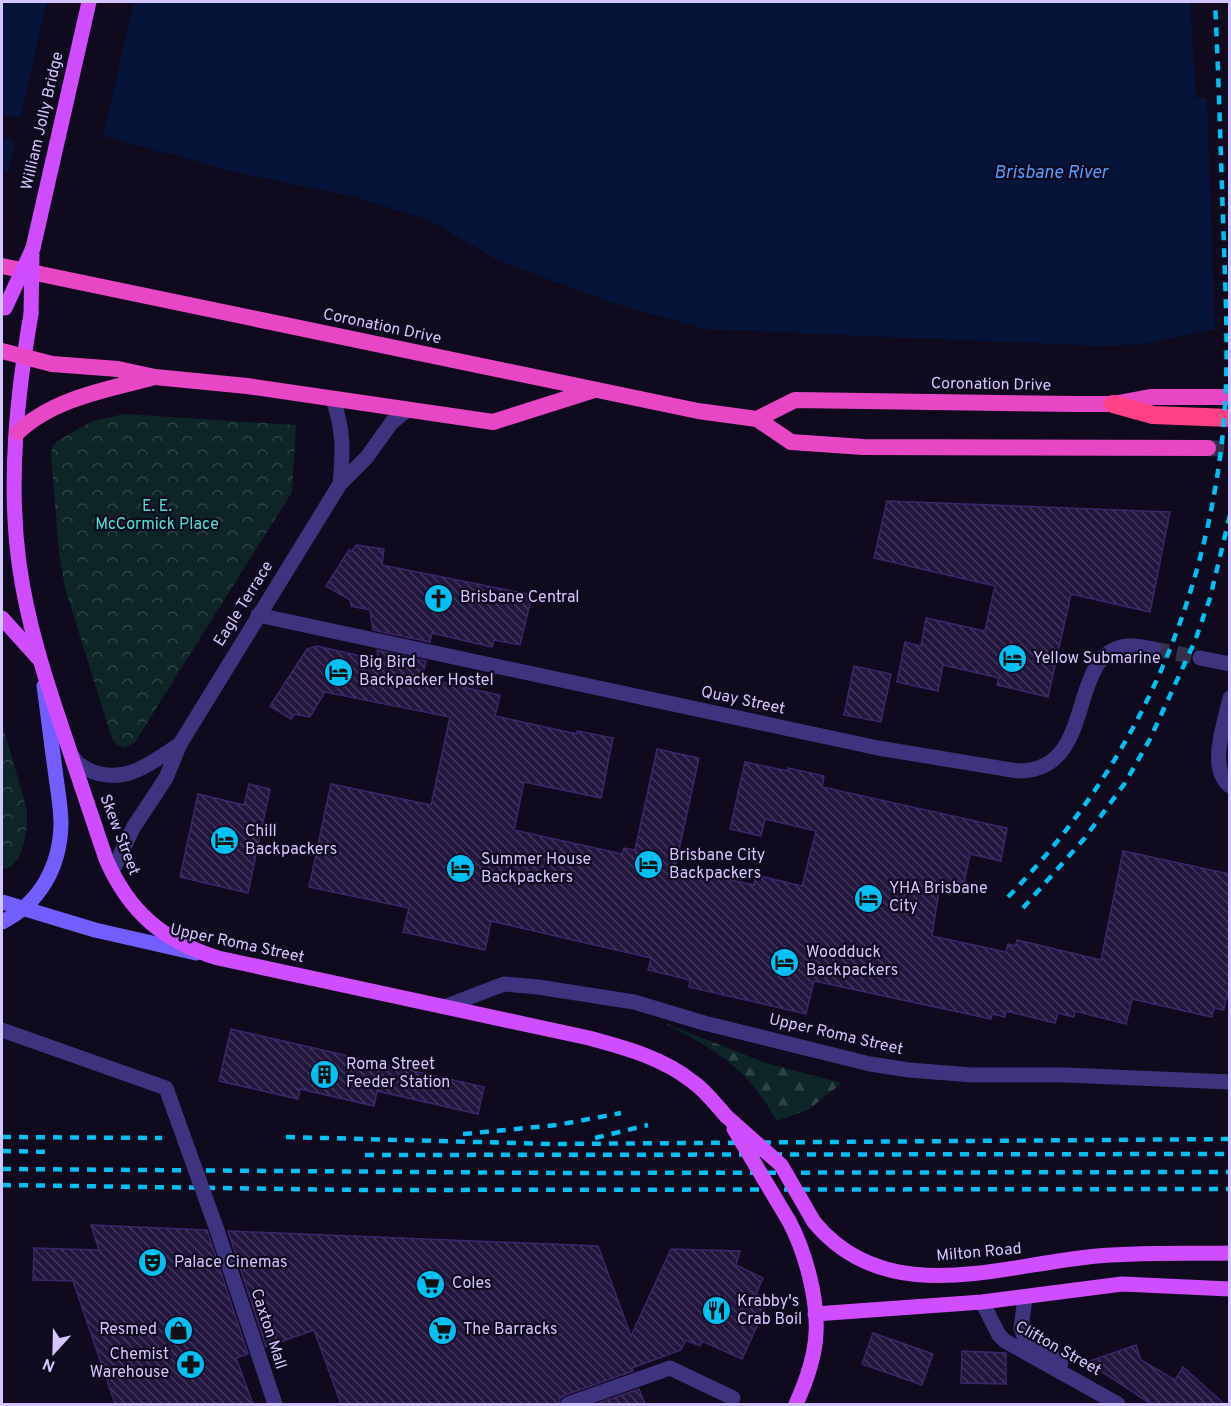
<svg xmlns="http://www.w3.org/2000/svg" width="1231" height="1406" font-family="Overpass,sans-serif">
<defs>
<pattern id="forest-firs" width="22" height="20" patternUnits="userSpaceOnUse" patternTransform="scale(1.5)"><rect width="22" height="20" fill="#0d2527"/><path d="M5 1l3.5 6h-7zM16 11l3.5 6h-7z" fill="#2f4347"/></pattern>
<pattern id="park-crowns" width="20" height="18" patternUnits="userSpaceOnUse" patternTransform="scale(1.5)"><rect width="20" height="18" fill="#0d2527"/><path d="M2 6a3 3 0 1 1 6 0M12 15a3 3 0 1 1 6 0" fill="none" stroke="#2f4347"/></pattern>
<pattern id="building-back-hatch" width="6" height="6" patternUnits="userSpaceOnUse" patternTransform="scale(1.5)"><rect width="6" height="6" fill="#22163e"/><path d="M-1 5l2 2M0 0l6 6M5-1l2 2" fill="none" stroke="#41365b"/></pattern>
</defs>
<rect width="100%" height="100%" fill="#0f0a1d"/>
<!-- forest -->
<path fill="url(#forest-firs)" d="M664,1023L766,1063L842,1083L808,1110L777,1121C746,1067 718,1051 664,1023Z"/>
<!-- park -->
<path fill="url(#park-crowns)" d="M124,414L296,425L292,492L135,742L124,748L117,745L112,739L65,588L59,553L51,454L53,445L57,441L92,421Z
M2,723L27,810C28,827 24,869 2,869Z"/>
<!-- water -->
<path fill="#06143a" d="M2,2H1229V326L1143,344L1101,346L706,329L616,304L499,261L429,220L352,196L225,170L169,153L115,150L2,173Z"/>
<!-- pier -->
<path fill="#0f0a1d" d="M47,2H134L103,136L142,146L168,156L115,153L7,175L15,141L2,138V114L20,118Z
M1190,2H1229L1230,329L1215,332L1207,98H1196Z"/>
<!-- building -->
<path fill="url(#building-back-hatch)" stroke="#3c266b" stroke-width="1.5" d="M887,501L1170,512L1150,612L1071,594L1048,697L997,685L999,678L943,665L938,691L897,682L905,642L921,646L926,618L985,631L995,586L874,558Z
M356,545L384,549L382,565L532,595L520,645L494,640L492,647L432,633L430,642L373,630L370,610L351,606L350,600L326,586L349,550L352,551Z
M317,646L378,660L377,650L426,661L422,678L500,695L495,716L577,734V731L613,738L601,798L524,782L514,830L622,854L624,848L635,850L657,749L699,758L675,868L754,885L755,875L802,886L816,831L765,819L761,836L730,829L745,762L788,771V768L824,776L822,787L1007,828L1001,861L970,854L964,883L952,880L950,893L939,891L932,936L1006,952L1008,944L1015,946L1017,940L1101,960L1123,851L1230,874V982L1224,1010L1214,1008L1212,1017L1132,999L1126,1024L1075,1011L1074,1017L1058,1013L1055,1023L1006,1011L1005,1017L992,1014L991,1019L814,981L806,1014L689,987L690,980L648,970L651,958L491,921L485,950L403,932L409,908L309,887L331,784L431,805L450,717L325,692L310,717L295,714L291,719L270,706L307,649Z
M854,666L891,674L881,722L844,715Z
M249,784L270,789L248,893L180,877L198,794L244,805Z
M231,1029L484,1087L478,1114L377,1091L374,1106L300,1089L298,1099L219,1081Z
M91,1225L207,1230L248,1354L236,1358L253,1404H115L73,1281L33,1280L34,1248L99,1250Z
M228,1231L598,1246L631,1336L671,1249L740,1251L736,1265L763,1278L756,1294L769,1300L742,1359L702,1341L700,1346L686,1340L681,1350L632,1368L633,1371L565,1395L560,1398L559,1404H341L314,1330L266,1347Z
M873,1333L933,1354L922,1385L862,1364Z
M1136,1345L1141,1360L1175,1380L1183,1367L1224,1404H1151L1087,1362Z
M962,1351L1006,1353V1384L961,1383Z
M639,1389L645,1404H596Z"/>
<g fill="none" stroke-linecap="round" stroke-linejoin="round">
<!-- minor-tunnel -->
<path stroke="#36304a" stroke-width="15" stroke-dasharray="15 8" stroke-linecap="butt" d="M1154,649L1200,658"/>
<!-- trunk-tunnel -->
<path stroke="#36304a" stroke-width="16" stroke-dasharray="16 8" stroke-linecap="butt" d="M1208,448L1230,449"/>
<!-- pedestrian -->
<path stroke="#3e337e" stroke-width="15" d="M217,1230L275,1404
M568,1404L670,1368L733,1398"/>
<!-- minor -->
<path stroke="#3e337e" stroke-width="15" d="M333,399C344,432 343,451 340,484
M258,615L878,748L1018,771C1099,771 1065,653 1127,646C1136,645 1145,648 1154,649
M1200,658L1230,664
M1230,698C1225,722 1207,768 1230,786
M71,754C75,763 84,768 93,772C128,784 152,762 180,744
M112,872L133,828L166,778L180,744L340,484L367,457L392,422L406,411
M444,1007L504,984L538,987L634,1002L704,1023L870,1064L909,1070L972,1075H1067L1230,1082
M1025,1298L1021,1328L1023,1334L1061,1363
M982,1302L999,1335L1005,1341L1118,1404"/>
<!-- secondary -->
<path stroke="#725dff" stroke-width="15" d="M2,902L95,930L196,953
M2,922C40,903 60,867 61,824C61,806 57,787 55,769C51,741 48,714 44,686"/>
<!-- primary -->
<path stroke="#cf4dff" stroke-width="15" d="M33,248L89,2
M31,314C17,395 8,481 19,563C27,622 45,678 64,734C78,776 92,817 106,859C129,912 163,941 218,958L589,1038C626,1048 663,1058 693,1082C706,1091 716,1105 726,1116
M2,618L38,658
M789,1221C805,1251 818,1298 816,1333C815,1358 806,1382 796,1404
M814,1222C885,1308 995,1267 1088,1257C1135,1252 1183,1254 1230,1253
M815,1314L982,1302L1122,1284L1230,1289"/>
<!-- trunk -->
<path stroke="#e747c4" stroke-width="16" d="M2,266L698,411L757,419L791,442L863,447L1208,448
M2,351L52,364L118,369L155,377L247,386L493,422L594,390
M757,419L795,400L1077,404H1113L1150,397H1230
M17,433C52,399 105,390 151,378"/>
<!-- motorway -->
<path stroke="#ff4188" stroke-width="18" d="M1113,404L1153,415L1230,418"/>
<!-- rail -->
<path stroke="#00bff1" stroke-width="4.5" stroke-dasharray="9 8" stroke-linecap="butt" d="M1008,897C1133,768 1204,611 1223,432C1229,370 1226,308 1224,246C1221,164 1219,83 1215,2
M1023,908L1084,839L1125,783L1150,739L1195,641L1210,598L1230,515
M463,1134L557,1125L621,1113
M2,1137L162,1138
M286,1137L554,1144L1230,1139
M595,1138L648,1125
M2,1151L52,1152
M365,1155L1230,1154
M2,1169L564,1173L1230,1172
M2,1185L360,1190L1230,1189"/>
<!-- pedestrian-bridge -->
<path stroke="#3e337e" stroke-width="15" d="M2,1030L166,1088L217,1230"/>
<!-- primary-bridge -->
<path stroke="#cf4dff" stroke-width="15" d="M5,308L33,248
M31,314L32,254
M726,1116L781,1165L814,1222
M734,1129L789,1221"/>
</g>
<!-- icons -->
<defs>
<symbol id="church-disc" viewBox="-11 -11 22 22"><circle r="9.5" fill="#00bff1" stroke="#0f0a1d"/><path d="M-1.2-6h2.4v3.5h3.3v2.4h-3.3V6h-2.4V-.1h-3.3v-2.4h3.3Z" fill="#111"/></symbol>
<symbol id="hotel-disc" viewBox="-11 -11 22 22"><circle r="9.5" fill="#00bff1" stroke="#0f0a1d"/><path d="M-6-4.5h1.5V1H6V5H4.5V3h-9V5H-6ZM-4 0a1.8 1.8 0 1 1 3.6 0ZM.5 0V-2.5h3Q6-2.5 6 0Z" fill="#111"/></symbol>
<symbol id="building-disc" viewBox="-11 -11 22 22"><circle r="9.5" fill="#00bff1" stroke="#0f0a1d"/><path d="M-4-6H4V6H1V3H-1V6H-4ZM-2.5-4.3h1.7v1.8h-1.7ZM.8-4.3h1.7v1.8H.8ZM-2.5-1h1.7V.8h-1.7ZM.8-1h1.7V.8H.8Z" fill="#111"/></symbol>
<symbol id="theatre-disc" viewBox="-11 -11 22 22"><circle r="9.5" fill="#00bff1" stroke="#0f0a1d"/><path d="M-5-5.5Q0-4 5-5.5V0Q5 5 0 6Q-5 5-5 0ZM-3.3-2.5H-1v1.5H-3.3ZM1-2.5H3.3v1.5H1ZM-2.8 1Q0 5.5 2.8 1Z" fill="#111"/></symbol>
<symbol id="supermarket-disc" viewBox="-11 -11 22 22"><circle r="9.5" fill="#00bff1" stroke="#0f0a1d"/><path d="M-6-5.5h2.5l.6 2H6L4.5 2H-2.5L-4.4-4H-6ZM-1.5 3.2a1.3 1.3 0 1 0 .1 0ZM3 3.2a1.3 1.3 0 1 0 .1 0Z" fill="#111"/></symbol>
<symbol id="restaurant-disc" viewBox="-11 -11 22 22"><circle r="9.5" fill="#00bff1" stroke="#0f0a1d"/><path d="M-5-6h1v4h1v-4h1v4h1v-4h1v5L-1.5 .5V6h-2V.5L-5-1ZM5-6V6H3V1.5H1.5Q1.5-4 5-6Z" fill="#111"/></symbol>
<symbol id="shop-disc" viewBox="-11 -11 22 22"><circle r="9.5" fill="#00bff1" stroke="#0f0a1d"/><path d="M-5-2.5h2.3a2.7 3.5 0 0 1 5.4 0H5L5.5 6h-11ZM-1.5-2.5h3a1.5 2.3 0 0 0-3 0Z" fill="#111"/></symbol>
<symbol id="pharmacy-disc" viewBox="-11 -11 22 22"><circle r="9.5" fill="#00bff1" stroke="#0f0a1d"/><path d="M-2-6h4v4h4v4h-4v4h-4v-4h-4v-4h4Z" fill="#111"/></symbol>
</defs>
<g fill-rule="evenodd">
<use href="#church-disc" x="422" y="582" width="33" height="33"/>
<use href="#hotel-disc" x="996" y="642" width="33" height="33"/>
<use href="#hotel-disc" x="322" y="656" width="33" height="33"/>
<use href="#hotel-disc" x="208" y="824" width="33" height="33"/>
<use href="#hotel-disc" x="632" y="848" width="33" height="33"/>
<use href="#hotel-disc" x="444" y="852" width="33" height="33"/>
<use href="#hotel-disc" x="852" y="882" width="33" height="33"/>
<use href="#hotel-disc" x="768" y="946" width="33" height="33"/>
<use href="#building-disc" x="308" y="1058" width="33" height="33"/>
<use href="#theatre-disc" x="136" y="1246" width="33" height="33"/>
<use href="#supermarket-disc" x="414" y="1268" width="33" height="33"/>
<use href="#restaurant-disc" x="700" y="1294" width="33" height="33"/>
<use href="#shop-disc" x="162" y="1314" width="33" height="33"/>
<use href="#supermarket-disc" x="426" y="1314" width="33" height="33"/>
<use href="#pharmacy-disc" x="174" y="1348" width="33" height="33"/>
</g>
<g text-anchor="middle" dominant-baseline="central" stroke-width="4.5" stroke-linejoin="round" paint-order="stroke">
<!-- street labels -->
<g font-size="16" fill="#d3c6ff" stroke="#0f0a1d">
<text transform="translate(43 121) rotate(-77)">William Jolly Bridge</text>
<text transform="translate(382 327) rotate(12)">Coronation Drive</text>
<text transform="translate(991 385) rotate(1)">Coronation Drive</text>
<text transform="translate(244 604) rotate(-58)">Eagle Terrace</text>
<text transform="translate(743 701) rotate(12)">Quay Street</text>
<text transform="translate(119 835) rotate(69)">Skew Street</text>
<text transform="translate(237 944) rotate(12)">Upper Roma Street</text>
<text transform="translate(836 1035) rotate(13)">Upper Roma Street</text>
<text transform="translate(979 1253) rotate(-5)">Milton Road</text>
<text transform="translate(268 1329) rotate(72)">Caxton Mall</text>
<text transform="translate(1058 1349) rotate(29)">Clifton Street</text>
</g>
<!-- park labels -->
<g font-size="16" fill="#4ee3ce" stroke="#0f0a1d">
<text x="157" y="507">E. E.<tspan x="157" dy="18">McCormick Place</tspan></text>
</g>
<!-- poi labels -->
<g font-size="16" fill="#d3c6ff" stroke="#0f0a1d" text-anchor="start">
<text x="460" y="598">Brisbane Central</text>
<text x="1033" y="659">Yellow Submarine</text>
<text x="359" y="663">Big Bird<tspan x="359" dy="18">Backpacker Hostel</tspan></text>
<text x="245" y="832">Chill<tspan x="245" dy="18">Backpackers</tspan></text>
<text x="669" y="856">Brisbane City<tspan x="669" dy="18">Backpackers</tspan></text>
<text x="481" y="860">Summer House<tspan x="481" dy="18">Backpackers</tspan></text>
<text x="889" y="889">YHA Brisbane<tspan x="889" dy="18">City</tspan></text>
<text x="806" y="953">Woodduck<tspan x="806" dy="18">Backpackers</tspan></text>
<text x="346" y="1065">Roma Street<tspan x="346" dy="18">Feeder Station</tspan></text>
<text x="174" y="1263">Palace Cinemas</text>
<text x="452" y="1284">Coles</text>
<text x="737" y="1302">Krabby's<tspan x="737" dy="18">Crab Boil</tspan></text>
<text x="157" y="1330" text-anchor="end">Resmed</text>
<text x="463" y="1330">The Barracks</text>
<text x="169" y="1355" text-anchor="end">Chemist<tspan x="169" dy="18">Warehouse</tspan></text>
</g>
<!-- water labels -->
<g font-size="18" font-style="italic" fill="#549eff" stroke="#0f0a1d">
<text x="1051" y="173">Brisbane River</text>
</g>
</g>
<!-- border -->
<rect width="1231" height="1406" fill="none" stroke="#d3c6ff" stroke-width="6"/>
<!-- north arrow -->
<g transform="translate(54 1352) rotate(202)" stroke="#0f0a1d" stroke-width="4.5" paint-order="stroke">
<path d="M0-4.5L10 22L0 15L-10 22Z" fill="#d3c6ff"/>
<text y="-9" font-size="16" font-weight="bold" text-anchor="middle" fill="#d3c6ff">N</text>
</g>
</svg>
